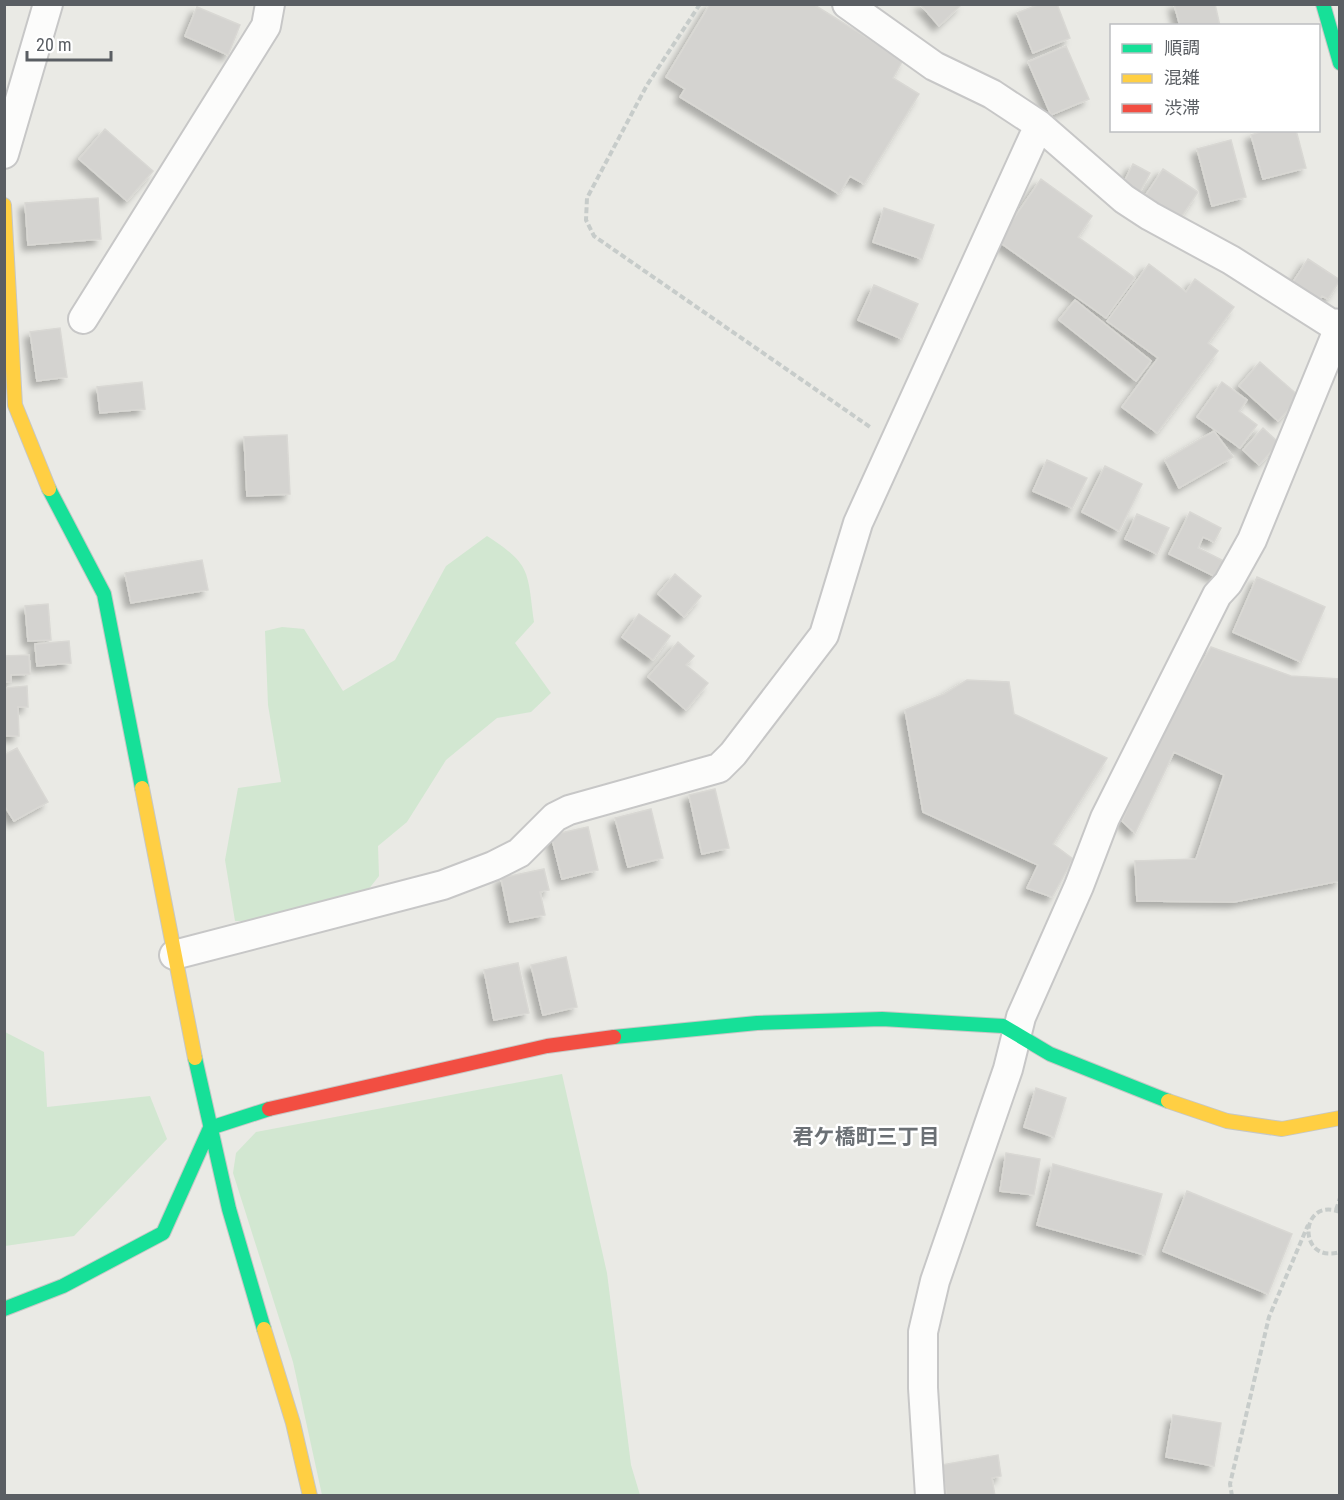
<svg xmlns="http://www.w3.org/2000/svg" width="1344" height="1500" font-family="'Roboto Condensed','Noto Sans JP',sans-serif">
<defs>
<filter id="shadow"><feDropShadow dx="-5.5" dy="5.5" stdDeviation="3" flood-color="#0004"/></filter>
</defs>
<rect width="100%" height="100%" fill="#eaeae5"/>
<!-- green -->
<path fill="#d2e7d1" d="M487,536C532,565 527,572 534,622L515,643L551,693L531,712L497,718L446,760L407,822L378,846L379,876L364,895L260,921H235L225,860L238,788L281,782L268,705L265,631L282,627L304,629L343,691L395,660L446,566Z
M5,1032L44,1052L47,1107L150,1096L167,1139L74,1236L5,1246Z
M562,1074L607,1273L631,1465L640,1495H322L293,1362L233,1173L236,1153L256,1132Z"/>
<!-- building -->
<path fill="#d4d3d0" stroke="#d9d8d4" stroke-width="1.5" filter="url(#shadow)" d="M710,4H813L903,60L893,78L919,94L864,184L850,176L839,194L680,97L685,89L666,77Z
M920,4H962L939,26Z
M1040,4H1057L1070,38L1033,53L1017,13Z
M1174,4H1215L1220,26H1180Z
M197,7L240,25L228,55L185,36Z
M1066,46L1089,99L1051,115L1028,62Z
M105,129L153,171L127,201L79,159Z
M1267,130H1296L1306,168L1263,179L1251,135Z
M1231,140L1246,197L1212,206L1197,149Z
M1133,164L1150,173L1140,192L1123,184Z
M1163,169L1198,192L1180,219L1145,196Z
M1041,179L1092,216L1078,237L1135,278L1106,318L998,241Z
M98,198L101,239L28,245L25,203Z
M884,208L934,225L922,259L873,242Z
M1308,259L1340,280L1328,299L1322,296L1318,302L1291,285Z
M1149,264L1186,292L1195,279L1234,307L1208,343L1218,351L1157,433L1122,407L1158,358L1107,321Z
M874,285L918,304L902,339L858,320Z
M1075,300L1151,361L1136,381L1059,320Z
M60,328L67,377L37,381L30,332Z
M1260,362L1300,397L1278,421L1239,386Z
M142,382L145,409L100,413L97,387Z
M1222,382L1247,400L1239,411L1257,425L1240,448L1197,417Z
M1263,428L1279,443L1259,465L1243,450Z
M1214,431L1233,457L1179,488L1165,460Z
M287,435L290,494L247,496L244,437Z
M1047,460L1087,478L1072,508L1033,491Z
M1105,466L1142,484L1119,531L1082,512Z
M1190,512L1221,528L1214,542L1203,537L1198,548L1224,561L1216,577L1169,554Z
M1137,514L1169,528L1157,554L1125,539Z
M202,560L208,590L131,603L125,573Z
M675,574L701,596L684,617L658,594Z
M1257,577L1325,607L1301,662L1233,632Z
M48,604L51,640L28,641L25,606Z
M639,614L670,636L653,660L622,637Z
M69,641L71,663L37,666L35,644Z
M678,642L694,656L686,665L708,683L686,710L648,677Z
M1211,647L1291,676L1340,679V881L1234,902L1137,901L1135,861L1196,859L1224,775L1174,752L1135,833L1122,821L1158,739Z
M29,655L30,674L11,675V682H4V656Z
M967,680L1009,682L1014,714L1107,758L1053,844L1073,859L1052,897L1027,888L1038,865L923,812L905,710L944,694Z
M27,686L28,707H18L19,736H4V688Z
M17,748L48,802L14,821L4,805V755Z
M715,789L729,848L702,854L689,795Z
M651,809L663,858L628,867L615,818Z
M588,827L598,870L562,879L551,835Z
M544,869L549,890L540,892L545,915L510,922L501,878Z
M566,957L577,1007L543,1015L531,965Z
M518,963L529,1013L494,1020L484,970Z
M1036,1088L1066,1098L1054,1137L1024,1127Z
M1006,1153L1040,1159L1034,1195L1000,1191Z
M1053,1164L1162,1194L1145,1255L1037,1225Z
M1187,1191L1292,1234L1268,1294L1163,1251Z
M1173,1415L1221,1423L1214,1466L1166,1457Z
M998,1455L1001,1476L992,1478L995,1496H947L941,1465Z"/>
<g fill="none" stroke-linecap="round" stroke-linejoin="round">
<defs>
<path id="street" d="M847,4L934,66L992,94L1039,125L1124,199L1150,216L1231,260L1330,323L1340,324
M4,154L48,4
M83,319L266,26L270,4
M174,955L443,885L493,866L519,853L555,817L569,810L719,768L733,754L824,635L858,523L1039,125
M930,1496L923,1388V1332L935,1281L1008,1069L1021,1017L1079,886L1105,818L1217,595L1228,583L1252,540L1340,325"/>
<path id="fast" d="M1323,4L1340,63
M49,489L104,594L142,788
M614,1037L757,1023L882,1019L1003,1026L1050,1054L1168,1101
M195,1058L229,1209L264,1329
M4,1309L63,1286L163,1233L210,1128L269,1109"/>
<path id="slow" d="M4,205L15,405L49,489
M142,788L195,1058
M1168,1101L1227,1121L1282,1129L1340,1118
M264,1329L293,1423L310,1496"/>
<path id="jam" d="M269,1109L547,1046L614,1037"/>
</defs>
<!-- street casing -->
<use href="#street" stroke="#c7c7c7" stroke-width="32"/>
<!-- fast casing -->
<use href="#fast" stroke="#c6c7c5" stroke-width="16"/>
<!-- slow casing -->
<use href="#slow" stroke="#c6c7c5" stroke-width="16"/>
<!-- jam casing -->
<use href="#jam" stroke="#c6c7c5" stroke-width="16"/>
<!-- path -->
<path stroke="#c7ccca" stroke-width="4" stroke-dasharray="6 3" stroke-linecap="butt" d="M700,4L647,85L587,198L586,220L594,236L870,427
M1336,1210L1340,1198
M1340,1212C1299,1196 1297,1265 1340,1252
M1232,1496L1230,1484L1269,1317L1308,1225"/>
<!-- street -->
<use href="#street" stroke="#fcfcfb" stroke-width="28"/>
<!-- fast -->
<use href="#fast" stroke="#16e098" stroke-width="14"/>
<!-- slow -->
<use href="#slow" stroke="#ffcf43" stroke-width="14"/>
<!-- jam -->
<use href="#jam" stroke="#f24e42" stroke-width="14"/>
</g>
<g text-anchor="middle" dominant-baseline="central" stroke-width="5" stroke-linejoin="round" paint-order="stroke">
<!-- neighbourhood labels -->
<g font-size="21" font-weight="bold" fill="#6b7075" stroke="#fff">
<text x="866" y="1137">君ケ橋町三丁目</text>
</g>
</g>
<!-- border -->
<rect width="1344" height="1500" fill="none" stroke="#5a5e63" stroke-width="12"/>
<!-- legend -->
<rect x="1110" y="24" width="210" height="108" fill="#ffffff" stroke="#bdbfc1" stroke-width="1.5"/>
<rect x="1122" y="44" width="30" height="9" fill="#16e098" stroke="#bdbfc1" stroke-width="1.5"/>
<text x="1164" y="54" font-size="18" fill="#5a5e63">順調</text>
<rect x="1122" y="74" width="30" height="9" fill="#ffcf43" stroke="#bdbfc1" stroke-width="1.5"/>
<text x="1164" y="84" font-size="18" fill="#5a5e63">混雑</text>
<rect x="1122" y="104" width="30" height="9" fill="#f24e42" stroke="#bdbfc1" stroke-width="1.5"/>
<text x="1164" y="114" font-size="18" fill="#5a5e63">渋滞</text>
<!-- scale -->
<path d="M27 51v9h84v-9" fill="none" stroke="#5a5e63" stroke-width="3"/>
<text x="36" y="51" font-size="18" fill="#5a5e63" stroke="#ffffff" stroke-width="4.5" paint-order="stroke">20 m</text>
</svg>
